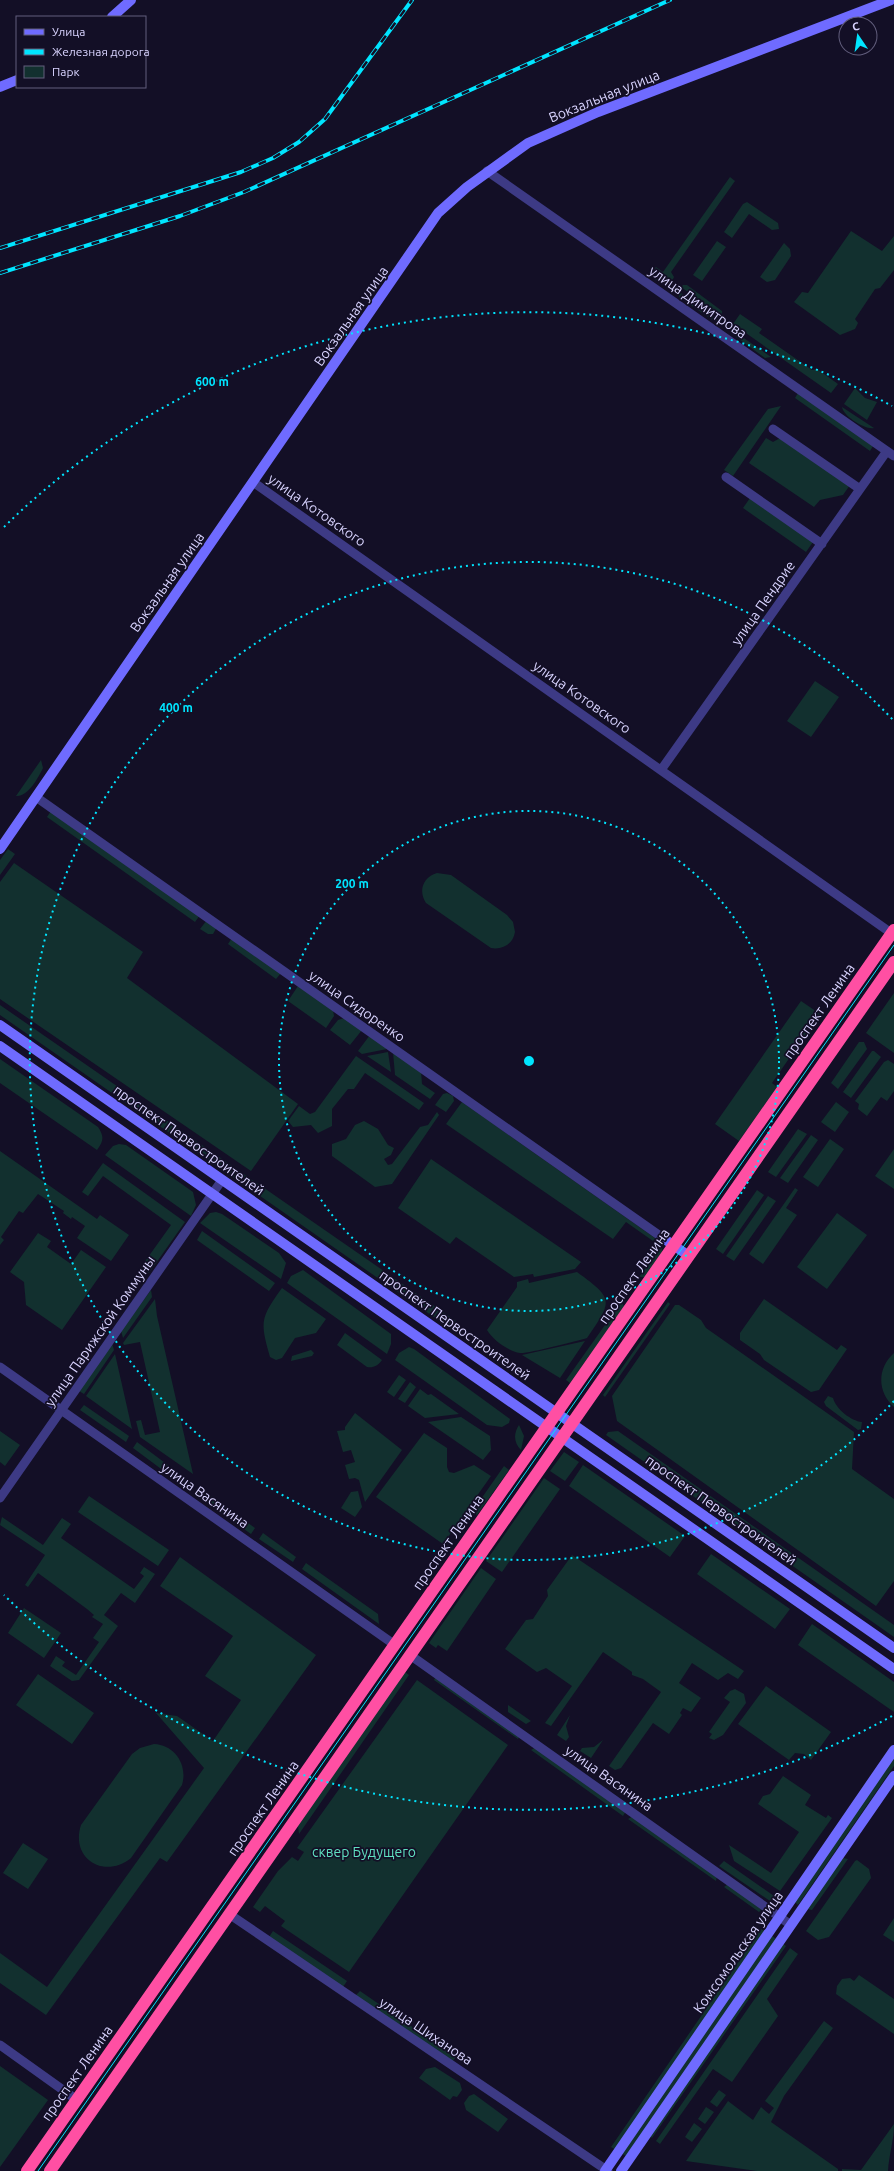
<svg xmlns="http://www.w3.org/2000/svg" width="894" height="2171" font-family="Ubuntu,sans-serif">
<rect width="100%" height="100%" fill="#130f26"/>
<!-- green -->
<path fill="#12302f" d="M730,177L735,181L671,272L674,277L671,283L665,285L651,277V273L656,267L663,272Z
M747,202L778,223L779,229L772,230L749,214L732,238L724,232L743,204Z
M851,231L882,251L894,236V270L880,288L875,289L855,319L858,323L855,329L840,335L794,302L802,292L808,293Z
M717,241L726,247L702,281L693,275Z
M784,243L790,249L791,256L775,280L767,282L760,277Z
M683,285H687L722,311V317L681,287Z
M677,290L720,321H714L679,297Z
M740,314L762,329L759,333L812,370L817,369L838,384L831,393L733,324Z
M738,334L771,357L765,358L736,337Z
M855,388L865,398L877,402L867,420L844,404Z
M798,393L873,446L870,451L795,398Z
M781,406L733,476L724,470L768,409Z
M842,407L874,428C865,430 843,416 842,407Z
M782,437L850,485L843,495L820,500L814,507L749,463L766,438L773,442Z
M750,498L813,542L806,552L743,508Z
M815,681L839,697L811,737L787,721Z
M41,760L43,768C38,778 28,797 16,796Z
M51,811L200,915L195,922L47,817Z
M8,849L15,854L0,875V860Z
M14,863L143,952L127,978L298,1104L251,1171L0,999V882Z
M437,873L451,875L507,915L513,922L515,932C513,944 503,950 491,948L426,903C418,891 423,877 437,873Z
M207,920L217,927L213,934H208L200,929Z
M232,938L281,973L276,979L228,944Z
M298,986L333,1010L334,1016L326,1028L288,1001Z
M894,993V1053L866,1033Z
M801,1001L820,1014L772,1083L777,1087L739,1141L715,1124Z
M0,1005L456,1321L451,1329L0,1015Z
M344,1018L362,1030L350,1045L330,1030L338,1020Z
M370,1035L387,1049L362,1054L358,1051Z
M859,1042H864L867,1049L838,1089L831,1083Z
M872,1051H874L881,1057L851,1098L843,1092Z
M388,1052L391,1072L367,1056Z
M393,1052L421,1071L422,1084L435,1093L430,1099L395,1075Z
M356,1056L424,1103L419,1110L365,1073L354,1089H348L332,1109V1126L318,1133L311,1125L293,1127L288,1121L299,1106L310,1114L315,1112Z
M0,1059L98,1127C104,1136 104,1141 97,1150L0,1083Z
M888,1060L894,1064V1091L887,1101L881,1097L867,1116L858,1109L859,1104L855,1101L884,1062Z
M447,1093L453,1096L454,1101L446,1112L435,1105L443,1094Z
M462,1102L655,1238L653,1241L626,1222L613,1239L446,1124Z
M836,1102L849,1112L835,1132L821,1122Z
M437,1112L439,1115L392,1184L375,1187L332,1156V1144L346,1139L355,1125L364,1121L378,1129L388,1145L394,1148L391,1155L384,1159L388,1165L392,1164L420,1127L428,1125Z
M798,1129L807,1134L776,1177L768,1172Z
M811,1135L818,1140L788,1183L780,1178Z
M830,1139L844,1149L818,1187L803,1177Z
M119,1144L126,1145L193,1192L196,1205L191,1216L105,1155L113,1146Z
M894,1149V1189L875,1176Z
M0,1151L97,1219L100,1215L129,1235L111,1261L77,1238L85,1226L72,1217L71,1219L63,1213L64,1211L38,1194L23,1213L19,1211L1,1237L4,1240L0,1245Z
M431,1159L581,1262L575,1269L534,1277L533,1274L514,1277L456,1237L450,1244L398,1208Z
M103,1163L185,1222L149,1273L141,1267L171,1225L103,1176L88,1196L82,1192Z
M795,1188L798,1190L786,1208L797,1215L763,1264L749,1254Z
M757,1190L764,1195L723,1254L716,1249Z
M768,1196L776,1201L734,1261L726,1256Z
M216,1212L222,1214L279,1253L286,1263L281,1279L200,1223L210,1213Z
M837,1213L867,1235L827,1289L797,1267Z
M202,1231L275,1283L269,1291L197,1240Z
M38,1233L51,1241L47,1247L71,1264L81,1250L106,1267L62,1330L26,1305L24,1282L10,1272Z
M662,1245V1253L645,1277H639Z
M303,1270L391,1334V1344L387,1354L287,1283L291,1276Z
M577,1272C614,1299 613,1300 587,1338C577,1341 527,1354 520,1353C508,1351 493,1340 487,1330L517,1287V1282L528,1279L529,1283Z
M282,1288L326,1319L316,1333L295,1338L282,1358L276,1360L270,1357C260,1322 260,1318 282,1288Z
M151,1290L152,1297L123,1338L121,1331Z
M155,1299L157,1316L193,1474L140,1437L136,1421L141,1420L145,1435L160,1432L140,1342L124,1345L123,1343Z
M764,1299L837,1350L841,1345L847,1349L819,1390L811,1392L764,1360L760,1354L740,1340V1333Z
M622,1301L624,1307L570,1383L566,1380Z
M668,1302L670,1304L605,1397L603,1395Z
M675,1305H679L701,1320L706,1328L854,1432L852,1469L894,1499V1581L876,1606L617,1421L612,1396Z
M345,1333L382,1360C378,1366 373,1368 367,1367L337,1345Z
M585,1341L560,1378L522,1355Z
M112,1343L114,1350L84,1394L79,1391Z
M409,1347L414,1349L510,1419L509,1423L502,1427L487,1425L395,1360L399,1353Z
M311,1350L314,1353L312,1356L291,1361L292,1356Z
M894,1353V1407C877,1392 877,1368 894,1353Z
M115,1354L132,1429L86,1396Z
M399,1375L406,1380L394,1397L387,1392Z
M410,1382L416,1387L405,1403L398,1399Z
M420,1389L428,1395L431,1394L459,1414L425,1418L408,1406Z
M828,1396L833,1398C836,1409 851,1421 862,1422L861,1429L858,1430L826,1406L824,1402Z
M84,1405L129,1436L126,1442L80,1410Z
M355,1413L402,1450L365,1502L359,1480L355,1478L349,1479L345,1465L355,1462L351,1450L343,1452L337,1431L345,1430V1427Z
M461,1417L490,1436L491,1450L483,1460L428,1422Z
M519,1425L524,1436L521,1450C514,1443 513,1434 519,1425Z
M0,1431L20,1445L5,1466L0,1462Z
M618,1431L894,1625V1637L606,1435L608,1432Z
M424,1433L447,1448V1467L449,1472L454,1473L474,1465L491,1476L443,1544L376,1497Z
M137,1442L192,1483L188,1489L133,1448Z
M564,1452L579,1462L565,1481L550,1471Z
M583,1465L685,1536L670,1557L569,1486Z
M504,1466L509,1470L477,1515L472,1512Z
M544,1478L560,1489L502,1572L486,1561Z
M201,1489L255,1528L251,1534L196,1495Z
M358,1491L362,1507L355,1517L341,1508L351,1492Z
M89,1496L169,1550L158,1566L78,1512Z
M2,1517L43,1545L62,1518L71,1524L61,1538L134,1589L144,1576L140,1573L144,1567L155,1574L135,1603L121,1593L104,1615L118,1626L79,1680L72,1681L50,1666L56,1656L65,1662L62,1666L76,1675L99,1642L93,1638L103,1624L92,1617L94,1615L87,1609L38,1573L28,1587L25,1585L45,1555L0,1525Z
M263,1533L296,1557L293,1562L259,1539Z
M711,1554L790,1609L775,1629L697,1574Z
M572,1555L744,1671L738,1679L728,1673L718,1680L692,1663L679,1683L701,1698L691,1712L683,1708L680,1713L682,1715L669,1734L653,1723L621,1768L615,1770L609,1766L661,1692L643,1679L632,1675V1672L603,1652L551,1726L545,1723L572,1686L546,1668L537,1672L505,1649L526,1620L533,1619L548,1596L547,1590Z
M180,1557L316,1655L167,1862L160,1858L46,2015L0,1983V1953L47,1987L204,1768L156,1713L177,1716L213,1741L241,1700L205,1676L233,1636L160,1586Z
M306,1563L378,1614L379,1624L302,1569Z
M481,1568L496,1579L447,1651L438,1645L436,1648L429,1643Z
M24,1608L61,1633L44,1658L8,1633Z
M812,1624L894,1682V1712L798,1645Z
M405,1672L409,1675L299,1834L298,1826Z
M38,1674L94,1713L72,1744L16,1705Z
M436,1676L520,1735L518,1739L434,1680Z
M417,1680L508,1745L349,1972L281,1926L285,1921L265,1906L260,1912L253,1907L278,1871L292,1857L298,1861L304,1852L297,1848Z
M766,1686L831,1732L811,1760L804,1754L795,1753L789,1760L738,1724Z
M735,1689L744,1694L746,1703L723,1735L714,1740L709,1738L712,1734L709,1732L730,1702L724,1698L730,1691Z
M508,1705L531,1721L526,1724L508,1712Z
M570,1715L566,1726L569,1737L566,1741L557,1735Z
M603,1740L591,1758L580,1751L582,1748L594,1747Z
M154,1744C175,1745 188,1765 182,1785L131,1858C104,1880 70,1858 81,1825L132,1754L140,1748Z
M536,1747L626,1811L623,1816L531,1750Z
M894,1757V1766L798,1905L794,1901Z
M783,1776L811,1795L805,1805L826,1818L828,1815L832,1818L780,1891L734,1861L729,1845L771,1873L799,1832L758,1804L763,1796L770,1794Z
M633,1816L717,1876L716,1881L628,1819Z
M23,1843L48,1859L28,1889L3,1873Z
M843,1858L848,1859L812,1910L807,1909Z
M857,1860L869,1869L871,1878L829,1937L818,1940L806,1931L855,1861Z
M724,1861L774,1896L770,1901L719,1866Z
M728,1884L762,1909L759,1912L724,1887Z
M894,1918V1942L883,1935Z
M761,1929L766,1932L616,2150L611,2147Z
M273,1931L347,1981L343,1987L269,1937Z
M771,1935L776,1939L626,2156L621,2153Z
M782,1943L786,1946L652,2138L649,2135Z
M790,1948L798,1954L767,1999L778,2016L732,2082L713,2069L660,2144L656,2141Z
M859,1975L894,1999V2034L836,1994L837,1986L842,1979L850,1978L854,1981Z
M360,1991L456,2057L452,2062L355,1996Z
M824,2021L833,2028L784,2096L771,2122L838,2169V2171H757L686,2161L728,2101L753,2120L761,2107L769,2114L774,2108L765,2101Z
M0,2066L48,2100L0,2167Z
M435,2067L460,2083L462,2090L457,2097L453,2096L450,2100L419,2078L426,2069Z
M719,2090L726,2095L717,2107L710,2102Z
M474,2094L508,2119L498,2132L466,2110L464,2103L469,2096Z
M706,2107L714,2112L705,2124L698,2119Z
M694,2123L702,2129L692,2142L685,2137Z
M894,2124C894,2141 889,2154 888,2171H842V2169L861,2170Z"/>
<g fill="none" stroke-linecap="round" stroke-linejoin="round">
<!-- street -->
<path stroke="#3d3a85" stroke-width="9" d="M487,171L894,456
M773,429L860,489
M726,477L822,544
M253,482L894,935
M661,770L887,451
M36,797L663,1238
M0,1367L395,1645
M0,1498L222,1180
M410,1655L791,1925
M229,1914L608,2171
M0,2045L77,2100"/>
<!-- secondary -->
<path stroke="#6f6bff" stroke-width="10" d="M112,17L131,0
M0,87L17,80
M0,849L438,213L467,187L528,143L598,112L891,0
M0,1025L894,1648
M0,1046L894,1669
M663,1238L689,1256
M605,2171L894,1750
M621,2171L894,1776"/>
<!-- highway -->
<path stroke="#ff4fa3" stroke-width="12" d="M27,2171L894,930
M50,2171L894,962"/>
<!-- tram -->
<path stroke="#00e5ff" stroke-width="1" d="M38,2171L894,945"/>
<defs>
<path id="rail" d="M0,248L241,172L273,158L299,142L325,119L412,0
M0,273L180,216L244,192L670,0"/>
</defs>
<!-- rail casing -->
<use href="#rail" stroke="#00e5ff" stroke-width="4"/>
<!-- rail -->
<use href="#rail" stroke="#130f26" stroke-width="2.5" stroke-dasharray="8" stroke-linecap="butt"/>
</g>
<!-- distance rings -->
<g fill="none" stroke="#00e5ff" stroke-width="2" stroke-dasharray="2 4">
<circle cx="529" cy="1061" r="250"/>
<path d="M894 1401A499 499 0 1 1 894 721"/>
<path d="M892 1716A749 749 0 0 1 4 1595M4 527A749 749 0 0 1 892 406"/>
</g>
<g text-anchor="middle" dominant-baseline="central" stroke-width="3.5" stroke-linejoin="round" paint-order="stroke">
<!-- street labels -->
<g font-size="14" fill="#d9d4ff" stroke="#130f26">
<text transform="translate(604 96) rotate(-22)">Вокзальная улица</text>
<text transform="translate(698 302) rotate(35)">улица Димитрова</text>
<text transform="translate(351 316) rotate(-55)">Вокзальная улица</text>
<text transform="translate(317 510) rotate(35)">улица Котовского</text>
<text transform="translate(167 582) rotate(-55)">Вокзальная улица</text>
<text transform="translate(763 603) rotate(-55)">улица Пендрие</text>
<text transform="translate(582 697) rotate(35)">улица Котовского</text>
<text transform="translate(357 1006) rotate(35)">улица Сидоренко</text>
<text transform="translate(819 1011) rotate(-55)">проспект Ленина</text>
<text transform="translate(189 1140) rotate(35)">проспект Первостроителей</text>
<text transform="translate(634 1276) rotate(-55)">проспект Ленина</text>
<text transform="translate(455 1325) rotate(35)">проспект Первостроителей</text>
<text transform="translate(100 1331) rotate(-55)">улица Парижской Коммуны</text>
<text transform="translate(205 1495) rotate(35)">улица Васянина</text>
<text transform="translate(721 1510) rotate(35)">проспект Первостроителей</text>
<text transform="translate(448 1542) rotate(-55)">проспект Ленина</text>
<text transform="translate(609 1778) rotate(35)">улица Васянина</text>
<text transform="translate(263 1808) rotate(-55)">проспект Ленина</text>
<text transform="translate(738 1952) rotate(-55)">Комсомольская улица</text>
<text transform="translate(426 2031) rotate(34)">улица Шиханова</text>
<text transform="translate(77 2073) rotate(-55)">проспект Ленина</text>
</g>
<!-- park labels -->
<g font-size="14" fill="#5fe0c0" stroke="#130f26">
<text x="364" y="1852">сквер Будущего</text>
</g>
</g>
<circle cx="529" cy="1061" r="6" fill="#00e5ff" stroke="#130f26" stroke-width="2"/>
<g font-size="12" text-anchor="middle" font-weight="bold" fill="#00e5ff" stroke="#130f26" stroke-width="3.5" stroke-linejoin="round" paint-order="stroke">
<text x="212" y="386">600 m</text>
<text x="176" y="712">400 m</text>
<text x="352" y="888">200 m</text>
</g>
<!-- legend -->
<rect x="16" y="16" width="130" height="72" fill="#130f26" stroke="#625e7d"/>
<rect x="24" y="29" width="20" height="6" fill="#6f6bff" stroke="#625e7d"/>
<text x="52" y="36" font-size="12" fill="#d9d4ff">Улица</text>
<rect x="24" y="49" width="20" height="6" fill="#00e5ff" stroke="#625e7d"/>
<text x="52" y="56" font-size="12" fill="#d9d4ff">Железная дорога</text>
<rect x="24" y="66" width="20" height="12" fill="#12302f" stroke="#625e7d"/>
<text x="52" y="76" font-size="12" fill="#d9d4ff">Парк</text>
<!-- north arrow -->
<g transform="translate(858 36) rotate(347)"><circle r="19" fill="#130f26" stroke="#625e7d"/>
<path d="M0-3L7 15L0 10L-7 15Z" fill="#00e5ff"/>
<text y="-6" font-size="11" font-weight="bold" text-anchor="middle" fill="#d9d4ff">С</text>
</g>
</svg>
